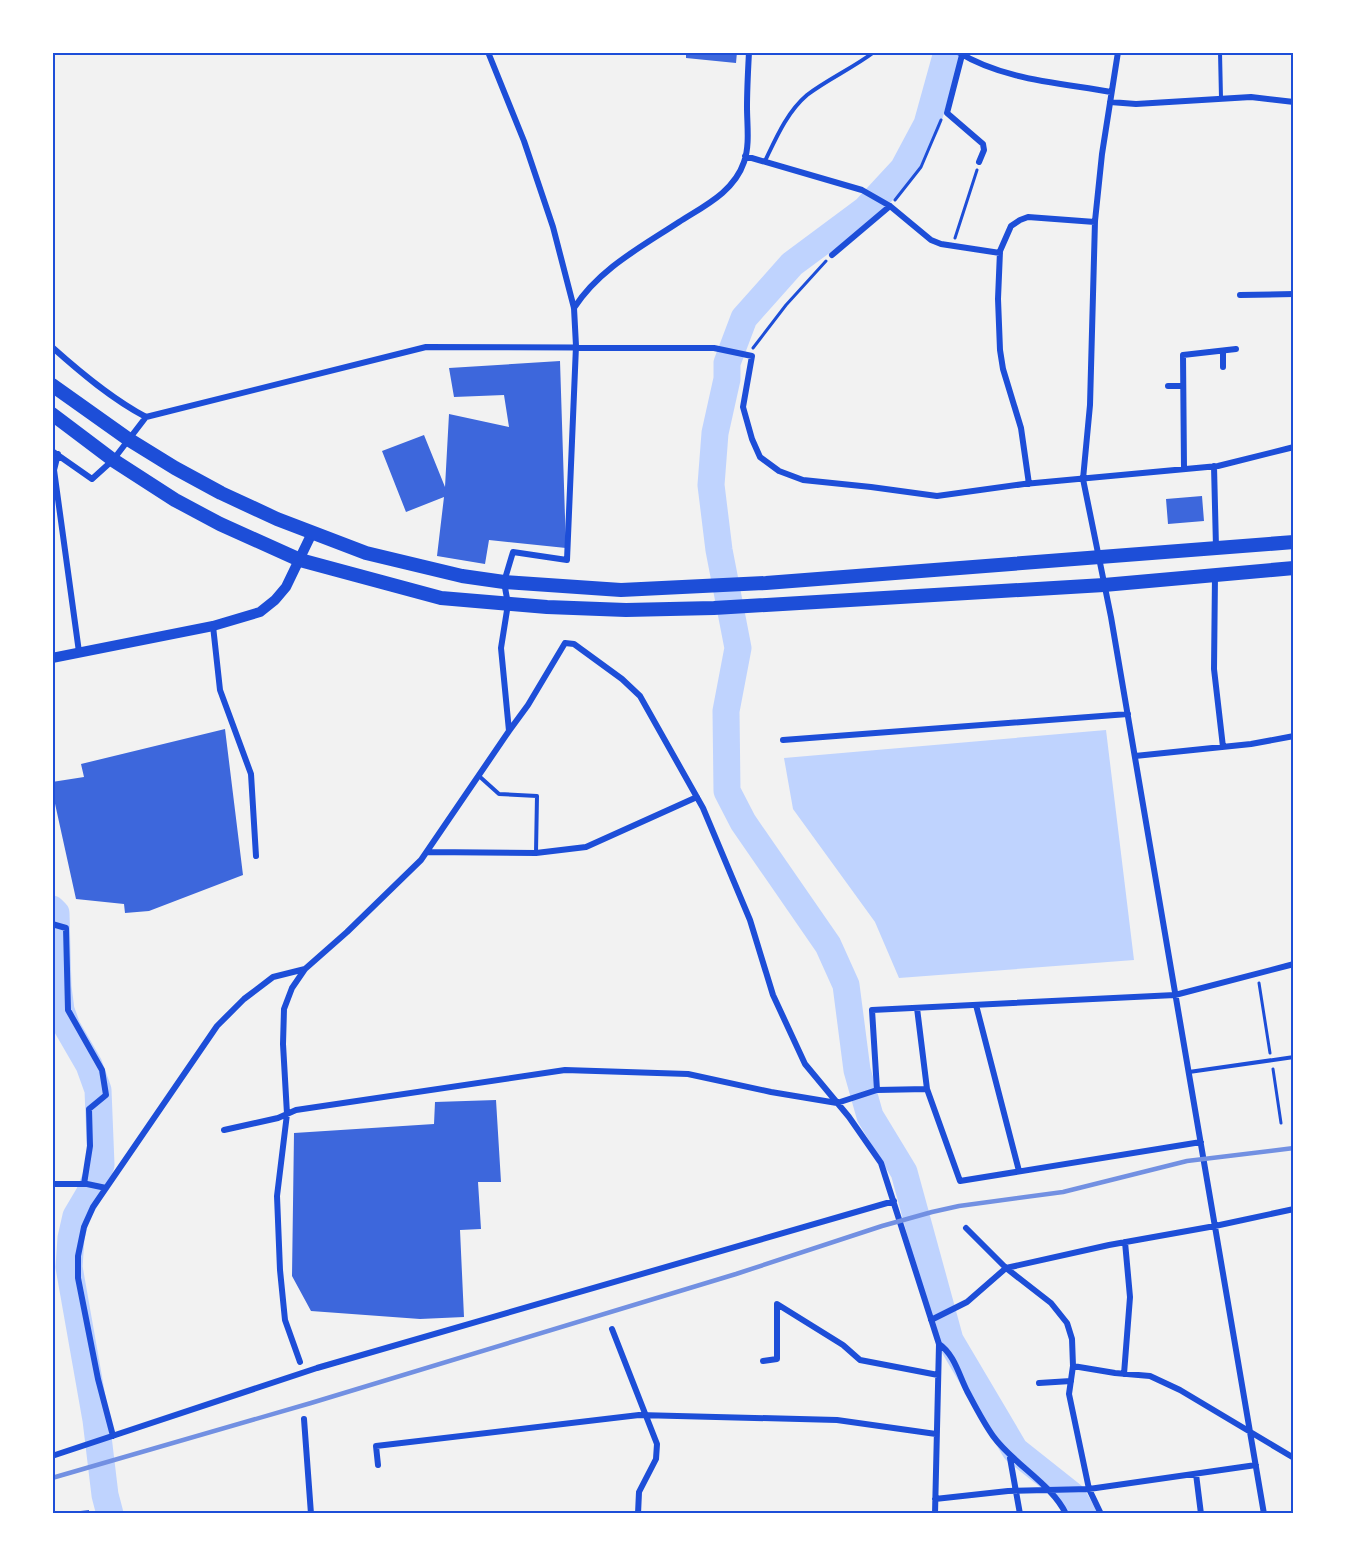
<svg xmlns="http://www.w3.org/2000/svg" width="1346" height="1566" font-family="Inter,sans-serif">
<rect width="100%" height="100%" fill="#f2f2f2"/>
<!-- water -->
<path fill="#bfd3fe" d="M1106,730L1134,960L899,978L875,922L793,809L784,758Z"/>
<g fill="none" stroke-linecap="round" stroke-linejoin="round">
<!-- river -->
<path stroke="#bfd3fe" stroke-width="27" d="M947,52L927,124L903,169L866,209L792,264L744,318L727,363V379L715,433L711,485L719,550L738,648L726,711L727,791L743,822L828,945L846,985L857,1070L870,1116L904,1172L950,1340L1015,1450L1073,1496L1083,1514
M52,909L56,913L58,987L61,1010L67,1027L89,1065L98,1090L101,1165L89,1194L76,1216L71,1238L69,1267L96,1420L105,1495L110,1514"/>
</g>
<!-- building -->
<path fill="#3d67dc" d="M686,52H737L736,63L686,58Z
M560,361L566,548L489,540L485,564L437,556L444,497L406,512L382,451L424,435L445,487L449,414L509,427L504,395L454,397L449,368Z
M1202,496L1204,521L1168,524L1166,499Z
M225,729L243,875L149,911L125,913L124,904L76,899L52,790V782L84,777L81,764Z
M496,1100L501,1182H478L481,1229L460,1230L464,1317L420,1319L311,1311L292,1276L294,1133L434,1124L435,1102Z
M89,1510V1514H73L72,1512Z"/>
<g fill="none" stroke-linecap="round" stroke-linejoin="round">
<!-- path -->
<path stroke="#1d4ed8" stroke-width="3" d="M895,200L921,167L941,120
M955,238L977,170
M753,348L786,305L826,261
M1259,983L1270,1053
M1273,1069L1281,1123"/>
<!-- service -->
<path stroke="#1d4ed8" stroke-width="4" d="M1220,52L1221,98
M765,161C776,138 787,112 807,95C828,79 853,68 874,52
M479,776L499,794L537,796L536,852
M1189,1072L1294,1057"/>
<!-- minor -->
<path stroke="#1d4ed8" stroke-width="6" d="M958,52C1003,80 1061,83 1111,92
M1118,52L1102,154L1095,221L1090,405L1083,479L1111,617L1264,1514
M962,55L947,113L983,144L984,150L979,162
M1110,102L1136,104L1251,97L1294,102
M745,156L862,190L890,206L931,240L941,244L1000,253
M832,255L890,206
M1240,295L1294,294
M574,308C599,269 641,247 679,222C704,206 734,192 744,162C750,145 747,125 747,107C747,89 748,71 749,52
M52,347C81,373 112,399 146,417
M1223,351V367
M1168,386H1183
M52,451L92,479L113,460L146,417L426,347L714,348L752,356L743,407L752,439L760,457L779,471L803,480L871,487L937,496L1024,484L1218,466L1294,447
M58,454L54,470L79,652
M1214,466L1216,547
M1184,469L1183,355L1236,349
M1029,484L1021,428L1003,369L1000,350L998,299L1000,251L1011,226L1020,220L1028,217L1095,222
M1215,575L1214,669L1223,747
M213,626L220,690L251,774L256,856
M509,731L528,705L565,643L574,644L622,679L640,696L703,808L750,920L773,995L805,1064L849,1117L881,1163L939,1344L935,1514
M783,740L1128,714
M1135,756L1251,744L1294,736
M427,852L536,853L586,847L697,797
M52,924L66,928L68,1010L102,1070L106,1095L89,1109L90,1146L84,1184
M976,1005L1019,1171
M917,1008L927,1089L960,1181L1201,1142
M877,1090L927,1089
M224,1130L278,1118L296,1110L565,1070L688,1074L771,1092L837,1103L877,1090L872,1010L1175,995L1294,964
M52,1184H87L106,1188
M966,1228L1006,1268L1051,1303L1067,1323L1072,1339L1073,1366L1069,1394L1089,1489L1101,1514
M931,1320L967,1302L1006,1268L1109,1245L1215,1226L1294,1209
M612,1329L657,1444L656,1459L639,1492L638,1514
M939,1344C954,1354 959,1375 967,1391C975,1406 983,1422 993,1436C1013,1464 1052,1484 1066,1514
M763,1361L777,1359V1304L843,1345L860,1360L938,1375
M300,1362L285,1320L280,1270L277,1196L287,1114L283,1044L284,1009L292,988L305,969L347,932L421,860L509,731L501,648L508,604L504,582L513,552L567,560L576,346L574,308L553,227L524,141L488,52
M1073,1366L1115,1373L1150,1376L1180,1390L1294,1458
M1124,1374L1130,1297L1125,1242
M1039,1383L1071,1381
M304,1419L311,1514
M113,1436L98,1379L78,1278V1256L84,1227L93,1207L217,1026L244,999L273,977L305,969
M52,1456L317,1368L894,1201
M1010,1458L1020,1514
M378,1465L376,1446L639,1415L837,1420L936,1434
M1196,1474L1201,1514
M935,1499L1008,1491L1089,1489L1256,1465"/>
<!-- tertiary -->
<path stroke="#1d4ed8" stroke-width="10" d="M52,658L213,626L260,612L275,600L286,587L312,533"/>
<!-- trunk -->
<path stroke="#1d4ed8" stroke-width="14" d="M52,385L128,439L175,468L221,493L277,519L366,553L462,576L504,582L621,590L766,583L1294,542
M52,414L113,460L175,500L220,524L300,560L441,598L547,607L626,610L714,608L1104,585L1294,568"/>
<!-- rail -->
<path stroke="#7290e2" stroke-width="4.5" d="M52,1478L311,1403L736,1274L882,1226L932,1212L959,1206L1063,1192L1187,1161L1294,1148"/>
</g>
<!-- border -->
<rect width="1346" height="1566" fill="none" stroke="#ffffff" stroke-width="108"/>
<rect x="54" y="54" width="1238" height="1458" fill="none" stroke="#1d4ed8" stroke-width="2"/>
</svg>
